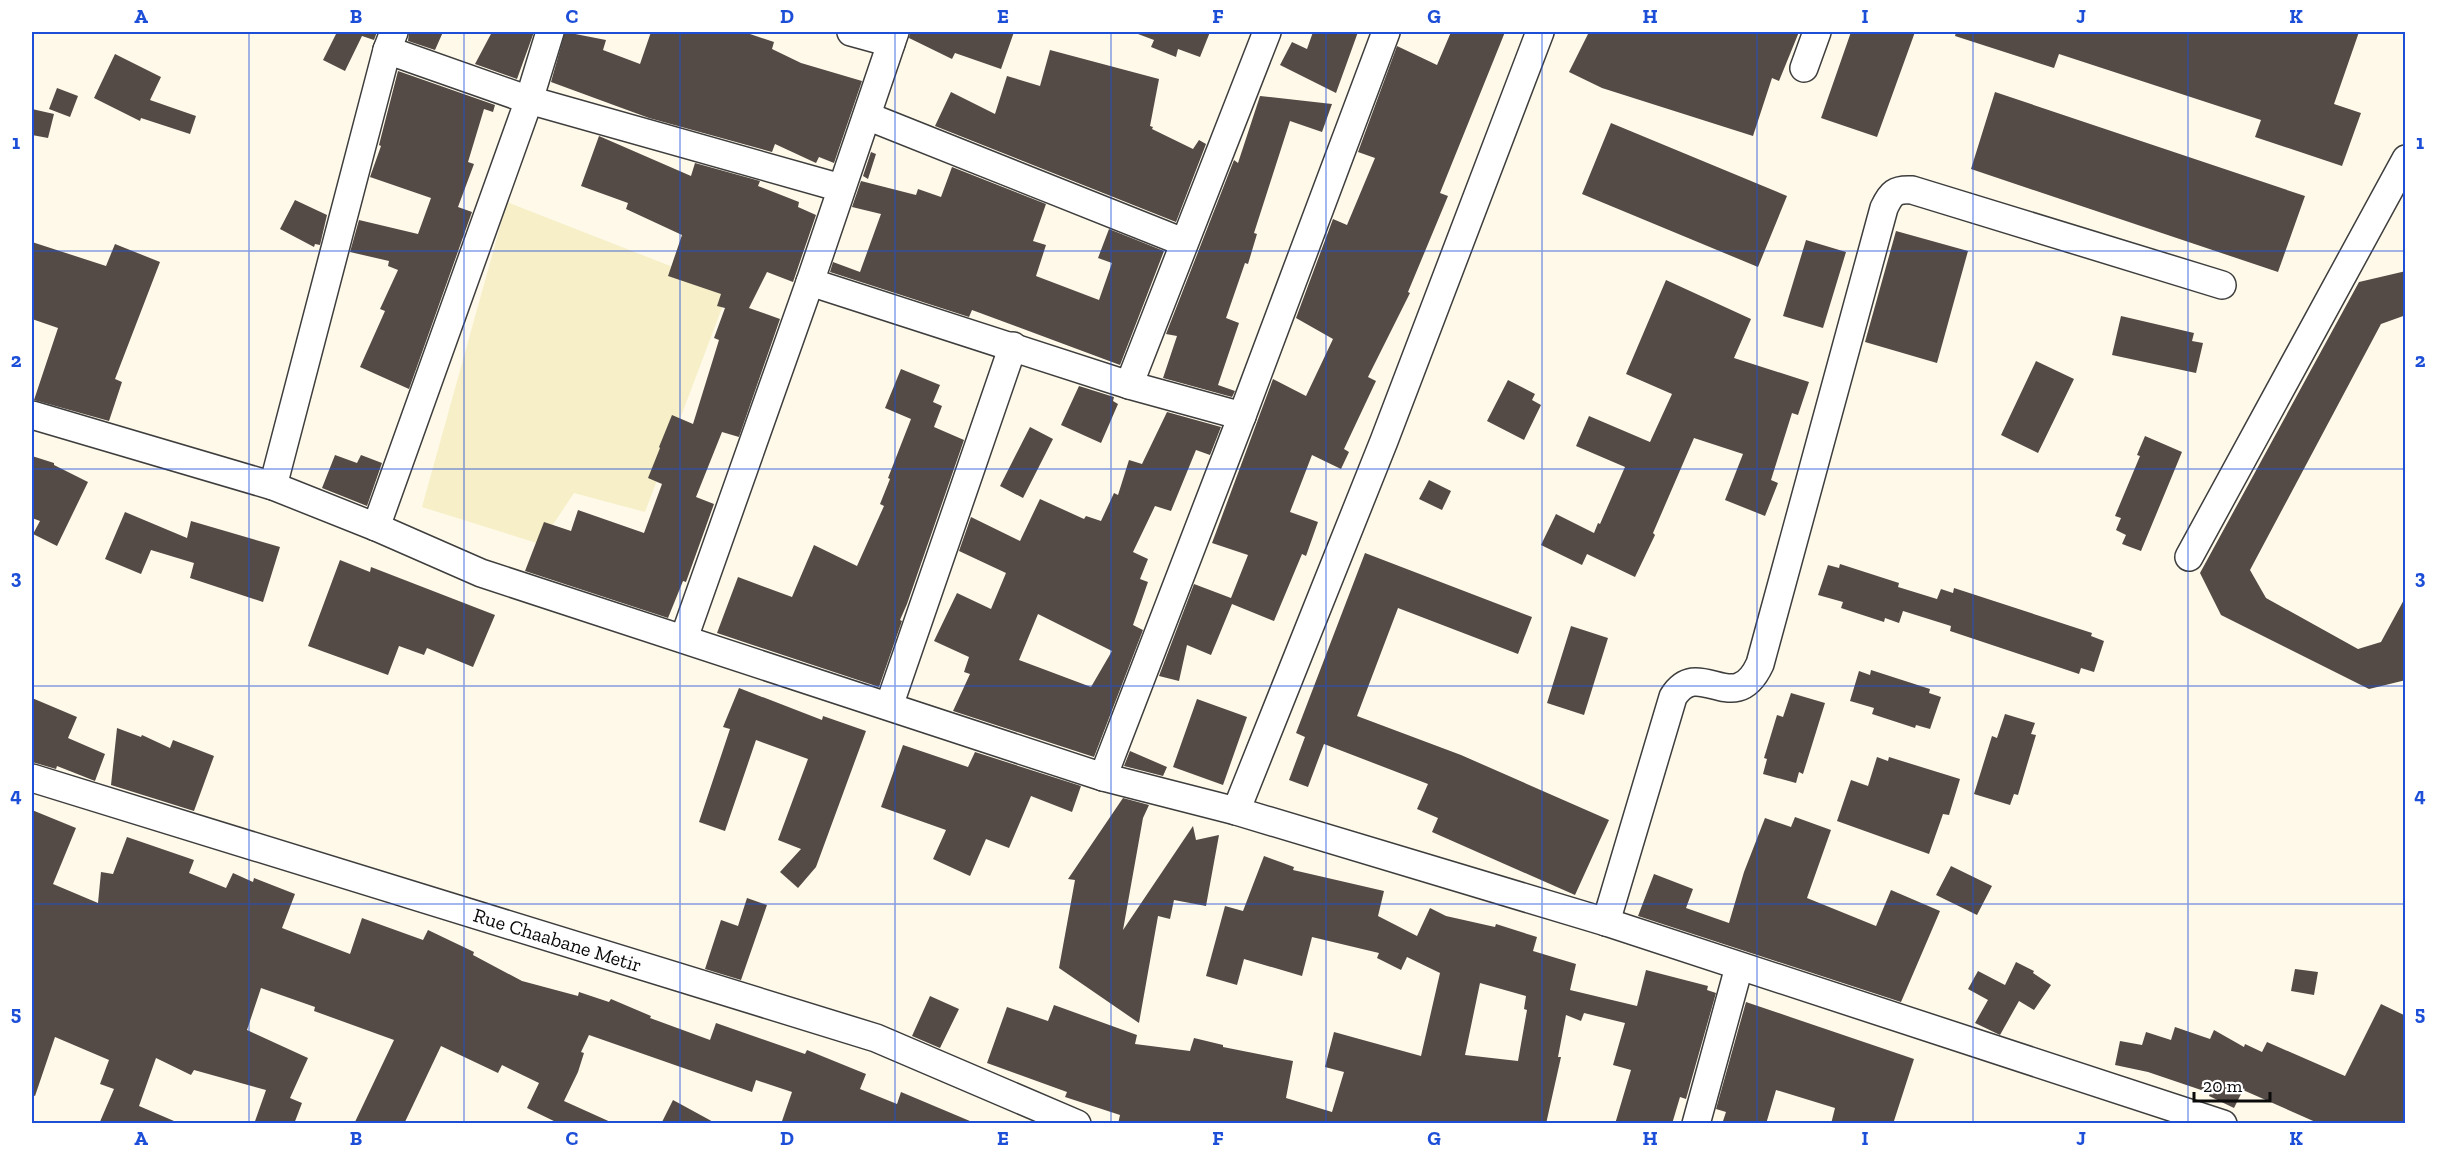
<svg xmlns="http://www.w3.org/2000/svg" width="2437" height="1155" font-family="'Zilla Slab',serif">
<rect width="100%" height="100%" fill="#fff9e9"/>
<!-- farmland -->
<path fill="#f6efc7" d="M507,202L729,289L645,512L574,493L540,544L422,507Z"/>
<!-- building -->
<path fill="#544b47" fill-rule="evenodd" d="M337,32H377L374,40L362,36L345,71L323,60Z
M409,32H443L435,50L408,41Z
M492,32H534L517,79L475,64Z
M565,32L606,40L603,50L640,64L651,32H744L774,42L772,49L801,63L862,81L834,163L819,157L816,163L775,144L772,152L649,118L551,82Z
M910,32H1014L1001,69L955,53L952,59L909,38Z
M1138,32H1210L1200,57L1178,49L1176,57L1151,47L1154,40L1138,34Z
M1313,32H1358L1336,93L1280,65L1292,42L1307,49Z
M1451,32H1505L1440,193L1448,196L1408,292L1410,293L1368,377L1376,381L1344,449L1349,452L1341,469L1312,455L1290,512L1318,522L1306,556L1302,554L1274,621L1232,604L1211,655L1187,645L1179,681L1159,676L1194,584L1231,598L1248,555L1212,543L1273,379L1306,396L1333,339L1296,318L1333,219L1347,225L1375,158L1358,152L1397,46L1437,65Z
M1589,32H1799L1779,81L1772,78L1753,136L1602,88L1569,72Z
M1851,32H1915L1877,137L1821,118Z
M1956,32H2359L2334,104L2361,113L2342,166L2255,137L2261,120L2059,54L2054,68L1955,36Z
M1050,50L1159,79L1150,126L1153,127L1152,129L1193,149L1199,140L1206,144L1176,222L935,126L951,92L995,114L1007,76L1040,86Z
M115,54L161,77L150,100L196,116L190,134L141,118L140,121L94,98Z
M398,71L495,105L493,112L484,109L468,162L474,164L458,207L472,212L409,389L360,367L385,311L380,309L398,270L388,266L389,261L350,252L359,220L418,234L431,198L370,177L381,146L379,145Z
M57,88L78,96L70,117L49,109Z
M1995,92L2305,196L2278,272L1971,169Z
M1260,96L1332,104L1322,132L1290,121L1254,233L1257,234L1248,264L1245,263L1226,318L1239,323L1218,385L1235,391L1232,397L1163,378L1177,336L1166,334L1234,160L1238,163Z
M32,109L54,114L48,138L32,135Z
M1611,123L1787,196L1758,267L1582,194Z
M599,136L691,176L695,163L760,181L758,186L799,202L798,207L816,215L793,282L767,272L749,308L780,319L739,437L722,432L696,497L714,504L686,582L683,581L668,618L525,571L544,522L571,531L578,510L644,533L662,484L648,478L660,448L659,447L672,415L693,424L719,340L714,338L725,308L717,306L721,294L668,276L682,235L626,209L628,203L581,186Z
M871,152L876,154L868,179L863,176Z
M952,167L1046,204L1033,241L1046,245L1036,276L1099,300L1112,263L1098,258L1109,229L1164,251L1120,365L972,310L969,317L830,272L833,262L860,272L881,214L852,207L861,181L916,195L918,189L941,197Z
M295,200L327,215L320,245L315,244L314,247L280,229Z
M1896,231L1968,251L1937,363L1865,342Z
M1806,240L1846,252L1823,328L1783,316Z
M32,242L106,266L115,244L160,262L115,379L122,382L109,421L34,400L58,328L32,319Z
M2406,271V315L2381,324L2250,570L2266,598L2358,649L2381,642L2406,596V680L2369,689L2221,615L2200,573L2359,282Z
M1666,280L1751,319L1734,358L1809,382L1798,415L1792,413L1771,480L1778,483L1765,516L1725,500L1743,454L1694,438L1653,533L1655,535L1635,577L1587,554L1582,565L1541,545L1556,514L1594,533L1598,523L1600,524L1625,467L1576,446L1589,416L1650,442L1672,394L1626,374Z
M2121,316L2194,333L2192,341L2203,343L2196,373L2112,355Z
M2036,361L2074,379L2038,453L2001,435Z
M901,369L940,385L933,402L942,406L934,427L964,440L907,604L900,620L902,621L879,687L717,633L738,577L792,597L814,545L857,566L884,506L880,504L890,479L888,478L911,419L885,408Z
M1508,380L1535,394L1532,400L1541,405L1524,440L1487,421Z
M1079,386L1114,397L1113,401L1118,404L1101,443L1061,425Z
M1167,412L1221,427L1210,455L1196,450L1171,511L1155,506L1133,552L1148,559L1140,579L1148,582L1133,625L1143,630L1094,757L953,711L970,674L964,672L969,657L934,641L957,593L991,609L1006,573L959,551L971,517L1020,541L1040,499L1084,519L1086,516L1101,521L1114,493L1118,495L1129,460L1142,464ZM1038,614L1112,651L1091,687L1019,660Z
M1030,427L1053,439L1023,498L1000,486Z
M2145,436L2182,452L2141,551L2122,544L2126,535L2116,530L2121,518L2115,516L2140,456L2137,455Z
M335,455L357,463L361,455L382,463L367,506L322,488Z
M32,456L54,463V465L88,482L57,546L33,534L40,521L32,518Z
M1429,480L1451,491L1442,510L1419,499Z
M125,512L187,538L191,521L280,547L263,602L190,578L194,563L151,550L141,574L105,559Z
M1365,553L1532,617L1518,654L1398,608L1357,716L1461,755L1609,820L1575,895L1432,832L1438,818L1417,809L1428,784L1324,744L1308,787L1289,780L1305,737L1296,733Z
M340,560L370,572L371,567L495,615L473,667L427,648L424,655L399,646L388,675L308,646Z
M1840,564L1899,583L1898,587L1937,599L1941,589L1953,593L1954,588L2092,633L2091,636L2104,641L2094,672L2081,668L2079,674L1950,631L1951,626L1903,611L1899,623L1885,618L1884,622L1841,608L1843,602L1818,595L1828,565L1839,568Z
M1571,626L1608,638L1584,715L1547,703Z
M1871,670L1930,689L1929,693L1941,697L1930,729L1916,725L1915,728L1872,714L1874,708L1850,701L1859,671L1870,675Z
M739,688L822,720L823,716L866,731L816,867L798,888L780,872L801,849L778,840L808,759L756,740L725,831L699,822L730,729L723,727Z
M1791,693L1825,703L1803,774L1799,772L1796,783L1763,774L1767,759L1764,758L1777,715L1783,717Z
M32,698L77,717L68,738L105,754L95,781L57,766L56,769L32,762Z
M1197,699L1247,717L1223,785L1173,767Z
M2005,714L2035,723L2031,734L2036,735L2018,795L2014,794L2010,805L1974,794L1992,736L1997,738Z
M117,728L141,737L142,735L170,748L173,740L214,756L194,811L111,785Z
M903,745L968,767L975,752L1081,786L1072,812L1031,796L1009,848L986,839L970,876L933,859L946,830L881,807Z
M1130,751L1167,767L1163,776L1124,766Z
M1877,757L1888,761L1889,757L1960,779L1949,815L1943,814L1929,854L1837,821L1851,780L1868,786Z
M1123,798L1149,805L1143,818L1123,930L1193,826L1196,840L1219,835L1206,906L1174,900L1170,919L1158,916L1139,1023L1059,968L1075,880L1068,879Z
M32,810L76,828L53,884L98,903L101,872L113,874L127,837L194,860L189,873L226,888L233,873L253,882L254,878L295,894L282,928L350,954L362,918L423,940L428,930L474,952L473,955L522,981L578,996L579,992L609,1002L611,999L651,1016L650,1018L710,1040L716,1023L805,1054L807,1050L866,1074L860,1089L897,1104L901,1092L977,1124H781L792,1092L756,1080L752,1092L589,1035L581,1052L584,1053L578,1072L564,1101L615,1124H560L527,1108L539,1083L502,1065L498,1073L441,1046L404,1124H354L394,1040L314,1011L315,1007L261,988L247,1030L308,1058L290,1098L302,1103L294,1124H254L266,1090L194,1070L191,1075L156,1058L139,1106L181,1124H99L114,1089L100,1084L109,1060L55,1037L35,1096L32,1095Z
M1795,817L1831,830L1807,898L1876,926L1891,890L1940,911L1901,1002L1638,916L1654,874L1693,889L1686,908L1729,923L1744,872L1765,818L1791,827Z
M1264,856L1294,867L1293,870L1384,891L1378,916L1417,936L1430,908L1446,916L1495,927L1496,924L1537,937L1533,951L1576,964L1570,990L1637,1006L1646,970L1708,986L1707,990L1716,993L1686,1099L1680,1097L1672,1124H1615L1631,1070L1613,1065L1625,1023L1584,1013L1581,1021L1566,1015L1558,1057H1561L1546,1124H1118L1120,1115L1065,1097L1067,1092L987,1063L1007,1007L1048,1021L1054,1005L1137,1035L1135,1044L1190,1051L1194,1038L1223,1045V1047L1293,1061L1286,1098L1332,1112L1344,1072L1325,1067L1334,1032L1421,1056L1440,973L1407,957L1401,970L1377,958L1379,953L1312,937L1302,976L1244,959L1237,985L1206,976L1225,906L1243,911ZM1480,983L1526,996L1524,1009L1527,1010L1518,1061L1465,1055Z
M1951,866L1992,886L1977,915L1936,895Z
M747,898L767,905L741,980L705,969L721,920L738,926Z
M2016,962L2034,971L2033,973L2051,985L2034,1010L2019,1001L2000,1035L1975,1023L1988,1000L1968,989L1978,971L2005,985Z
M2295,969L2318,972L2314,995L2291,991Z
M930,996L959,1009L940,1048L912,1036Z
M1746,1002L1914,1059L1893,1124H1831L1835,1108L1776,1090L1766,1124H1722L1726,1112L1716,1109Z
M2381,1004L2406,1016V1124H2320L2243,1090L2234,1108L2209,1096L2210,1093L2148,1072L2115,1065L2120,1041L2142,1045L2146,1032L2171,1040L2175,1027L2210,1039L2214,1030L2244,1047L2245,1044L2262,1052L2267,1042L2345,1076Z
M673,1100L717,1124H661Z"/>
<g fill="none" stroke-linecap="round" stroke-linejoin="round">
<defs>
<g id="minor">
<path d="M851,32L891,43"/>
<path d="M387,50L529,100L841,188"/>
<path d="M1804,68L1817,32"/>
<path d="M867,116L1183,242"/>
<path d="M810,282L1129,385L1242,416"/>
<path d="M1129,385L1267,32"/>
<path d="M32,415L273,486L376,527L481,573L1103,777L1236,811L1606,922L2223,1124"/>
<path d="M273,486L387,50L394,32"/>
<path d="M376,527L529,100L550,32"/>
<path d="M2189,557L2406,159"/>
<path d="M684,638L810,282L895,32"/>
<path d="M889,706L1013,346"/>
<path d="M1103,777L1242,416L1386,32"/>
<path id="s1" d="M32,778L876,1038L1077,1124"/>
<path d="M1236,811L1384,441L1540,32"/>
<path d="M1606,922L1673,697C1699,655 1734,720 1760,664L1884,208C1891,193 1895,189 1912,190L2222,285"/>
<path d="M1696,1124L1739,967"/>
</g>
</defs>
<!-- minor casing -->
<use href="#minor" stroke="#3e3e3e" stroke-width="30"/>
<!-- minor -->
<use href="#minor" stroke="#fff" stroke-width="27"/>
</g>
<!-- grid -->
<path fill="none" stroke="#1d4ed8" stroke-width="1.5" stroke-opacity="0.55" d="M249,32V1124M464,32V1124M680,32V1124M895,32V1124M1111,32V1124M1326,32V1124M1542,32V1124M1757,32V1124M1973,32V1124M2188,32V1124M32,251H2406M32,469H2406M32,686H2406M32,904H2406"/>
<g text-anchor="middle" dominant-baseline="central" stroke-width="6" stroke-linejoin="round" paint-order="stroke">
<!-- street labels -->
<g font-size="20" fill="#0b0b0b" stroke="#fff">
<text stroke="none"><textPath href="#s1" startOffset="550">Rue Chaabane Metir</textPath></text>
</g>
</g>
<!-- border -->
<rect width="2437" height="1155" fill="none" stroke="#ffffff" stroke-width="66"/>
<!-- scale -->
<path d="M2194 1092v9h76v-9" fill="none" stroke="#0b0b0b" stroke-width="3"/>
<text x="2203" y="1092" font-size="18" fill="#0b0b0b" stroke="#ffffff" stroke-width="4.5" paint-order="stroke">20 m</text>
<rect x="33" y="33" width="2371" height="1089" fill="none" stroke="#1d4ed8" stroke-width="2"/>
<g font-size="20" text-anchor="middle" font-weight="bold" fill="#1d4ed8">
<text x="141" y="23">A</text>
<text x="356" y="23">B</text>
<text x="572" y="23">C</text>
<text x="787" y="23">D</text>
<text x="1003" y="23">E</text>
<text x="1218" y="23">F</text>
<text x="1434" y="23">G</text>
<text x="1650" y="23">H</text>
<text x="1865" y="23">I</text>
<text x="2081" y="23">J</text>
<text x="2296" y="23">K</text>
<text x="16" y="149">1</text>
<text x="2420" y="149">1</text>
<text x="16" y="367">2</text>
<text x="2420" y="367">2</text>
<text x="16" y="584">3</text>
<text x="2420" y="584">3</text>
<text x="16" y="802">4</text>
<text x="2420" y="802">4</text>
<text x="16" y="1020">5</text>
<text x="2420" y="1020">5</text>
<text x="141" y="1145">A</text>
<text x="356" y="1145">B</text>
<text x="572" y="1145">C</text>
<text x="787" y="1145">D</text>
<text x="1003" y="1145">E</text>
<text x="1218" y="1145">F</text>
<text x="1434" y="1145">G</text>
<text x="1650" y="1145">H</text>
<text x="1865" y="1145">I</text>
<text x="2081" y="1145">J</text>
<text x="2296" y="1145">K</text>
</g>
</svg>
